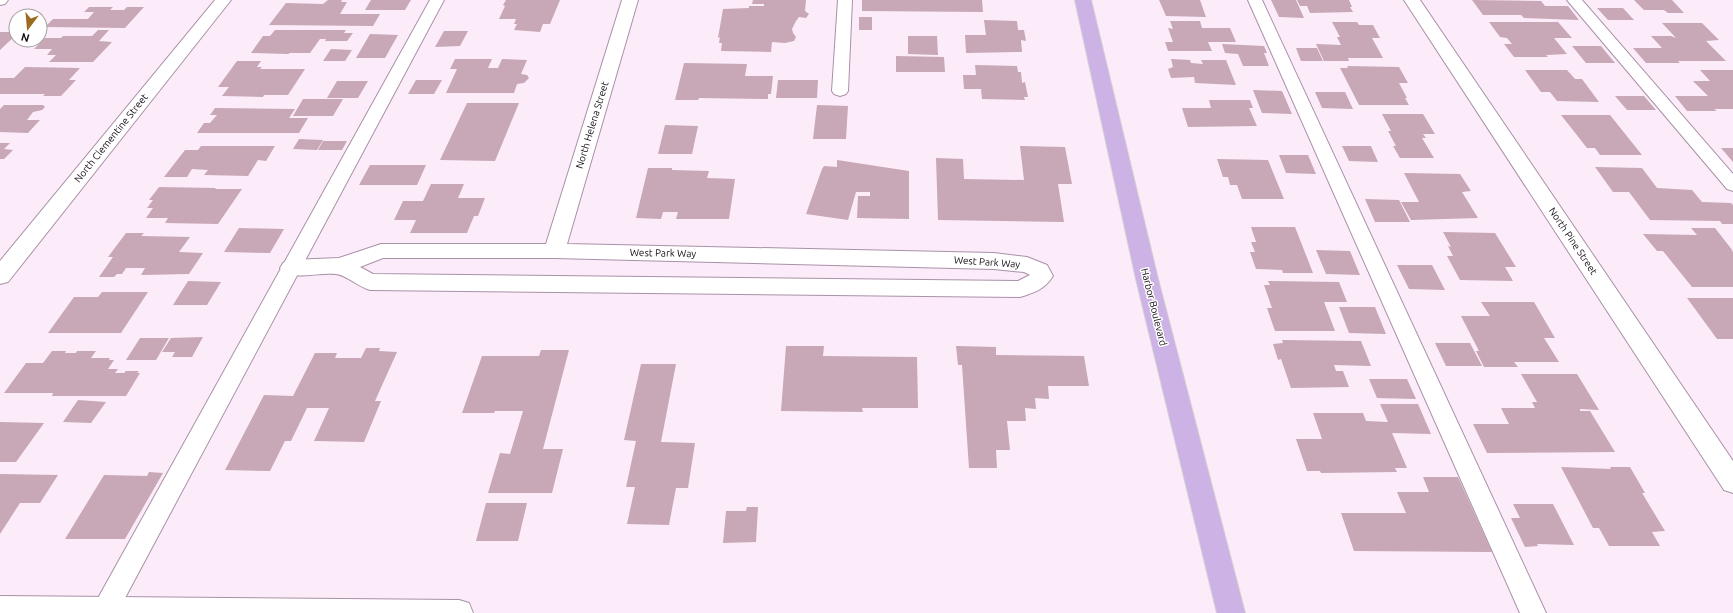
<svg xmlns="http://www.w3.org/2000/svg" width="1733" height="613" font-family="Ubuntu,sans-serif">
<rect width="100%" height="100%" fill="#fcecfa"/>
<!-- building -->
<path fill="#c8a7b6" d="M328,0H342L341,2H347L340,14H380L373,26L269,25L286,3L323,4Z
M371,0H411L405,10H365Z
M506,0H560L550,24H543L540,32L514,30L517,24H514L516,19H499L505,6L503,5Z
M753,0H806L805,11L809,14L806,18L799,17L796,21L792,29L793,33L796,37L794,41L785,43L772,42L771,52L721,51L722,43H719L720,37L718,38L723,9L749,8V6H764V4H752Z
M862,0H982L983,12L862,11Z
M1159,0H1200L1206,17L1166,16Z
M1271,0H1296L1304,18L1279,17Z
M1297,0H1349L1352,7H1350L1353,12L1310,13L1307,6H1300Z
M1472,0L1541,1L1545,6H1568L1579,20L1524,18L1521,15H1483Z
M1634,0H1672L1684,13H1668L1664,10H1644Z
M89,7H113L110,10H124L127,7H144L125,28L45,27L53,19H88L94,12H84Z
M1597,8H1623L1634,20H1608Z
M859,17H872V30H859Z
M984,20L1017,21L1018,30H1024L1026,41L1021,40L1022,52L966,53L965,35H986Z
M1170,21H1200L1202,28H1230L1236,42H1208L1212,51H1168L1165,42H1173L1168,28L1173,29Z
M1332,22H1357L1359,25H1373L1380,38H1372L1383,58H1348L1349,61H1324L1316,44L1341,45L1337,37H1340Z
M1489,22H1558L1572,38H1554L1567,54L1546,55L1548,57H1514L1504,44H1512L1507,38L1500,37Z
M1662,23H1702L1719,40L1706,41L1726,61H1678L1680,63H1646L1633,48H1662L1651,36H1671L1676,38Z
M98,30H109L99,41L112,42L93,62H49L56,55H47L52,49H34L45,38H61L63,36H92Z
M275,30H346L344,33H353L347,41H325L326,39H320L310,53H290L288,54L251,53L263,36H270Z
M444,31H468L460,46L435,47Z
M0,32H16V35L0,50Z
M370,34L398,35L385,58H356Z
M908,36H937L938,55L908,54Z
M1222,44L1264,46L1267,53H1264L1269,66H1243L1238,54L1225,53Z
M1572,46H1601L1615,63H1586Z
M1296,48H1317L1323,61H1301Z
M331,49L352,50L345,61H323Z
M896,56L944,57L945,72H896Z
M455,59H492L488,68H498L502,59L527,60L521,74L527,75L529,78L524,83L517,84L514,93H446L457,69H450Z
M1171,59L1190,60L1191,63L1203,64L1201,60H1226L1236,85L1195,83L1194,77L1171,78L1168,69L1173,67Z
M237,61H261L257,67H262L260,69H305L288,95H264L263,97L222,96L229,87H218Z
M684,63L747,64L745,76H773L771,94H768V99L699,98L698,100H675Z
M975,65L1017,66L1018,72H1021L1022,83L1025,82L1028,97H1024L1025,100L982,99L981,89H964L963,75H976Z
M1347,66L1399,67L1408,83H1399L1407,98H1405L1409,105H1359L1340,68H1348Z
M25,67L80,68L69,80H76L61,96H43L45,94H0V78H14Z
M1525,70H1567L1575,79H1582L1599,102L1557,101L1550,92H1541Z
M1700,70H1733V109H1714L1717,111H1687L1675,96H1708L1693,81H1710Z
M416,80H442L434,94H408Z
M778,80H818L817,98H776Z
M337,81H368L358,98H327Z
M1253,90L1282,91L1292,114L1262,113Z
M1315,92H1345L1353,109L1322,108Z
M1615,96H1644L1656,110H1627Z
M303,99H343L333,116H293Z
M1209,100H1250L1253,108H1249L1257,126L1188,127L1182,108H1211Z
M467,103H519L495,161L440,160Z
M4,105H43L45,107L42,110L33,112L27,120H40L28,133L0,132V109Z
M817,105L848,106L846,139H813Z
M215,108L295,109L289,118H308L299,133H197L204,123H210L217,115H210Z
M1382,114H1423L1435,134H1423L1426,138H1422L1434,158H1400L1393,146H1396L1388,131H1391Z
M1561,115H1610L1642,155H1600L1595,148H1587Z
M665,125L698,126L692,154H658Z
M299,139L323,140L317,150L293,149Z
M323,141H347L342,150H318Z
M0,143H10L4,149L13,150L4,159H0Z
M201,146H275L266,161L258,160L248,176L204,175L208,170L192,169L187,177H164L185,150H198Z
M1020,146L1065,147L1072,184H1058L1064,222L938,220L936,158L963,159L964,179L1024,180Z
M1342,146H1371L1378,162L1349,161Z
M1721,148H1733V162Z
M1279,155H1308L1316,174L1286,173Z
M1217,159L1268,160L1284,199H1242L1237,185H1230L1228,177H1223Z
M837,160L909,171V219L857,218L858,196H870V192H856L848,220L806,214L822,169L824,166L837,167Z
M370,165H426L417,185H359Z
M1595,167L1642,168L1657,188L1692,190L1702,202L1731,203L1733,205V224H1722L1720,221L1650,220L1629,192H1613Z
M648,168H672V170L709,171L707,178L735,179L729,219H676L678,212H663L661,219L636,218Z
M1404,173L1460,174L1471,191L1462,192L1478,218L1411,220L1401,202H1419Z
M431,184H464L458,198H485L478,216H474L467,233H410L416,220H394L403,201H423Z
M159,187L216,188L215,189H242L218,224L165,223L168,218H146L153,208H147L153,200H149Z
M1365,199L1399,200L1410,222H1375Z
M1251,227H1295L1313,273H1283L1282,270L1256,269L1250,252H1255L1251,242H1256Z
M239,228L284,229L270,253L224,252Z
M1691,228H1715L1733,251L1731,250L1733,252V287H1692L1663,251H1657L1643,234L1697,235Z
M1443,232L1495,233L1516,267H1505L1513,281L1460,280L1447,256H1453L1448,246L1451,247Z
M126,233H144L141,236L190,237L179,252L203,253L189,274L141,275L145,268H126L122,274H117L114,277H99L113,257H108Z
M1316,250L1350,251L1360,275L1326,274Z
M1397,265H1432L1445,290L1409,289Z
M188,281L221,282L207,305H173Z
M1268,281L1339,282L1347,302H1324L1335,331H1275L1267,308H1272L1264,285H1270Z
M102,292H148L121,333H48L74,297H98Z
M1687,298H1733V339H1717Z
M1481,302H1534L1555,338H1544L1559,362H1514L1518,367H1484L1476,351H1479L1461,316H1490Z
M1339,307H1375L1386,334L1349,333Z
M203,337L192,357H172L175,352H162L171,338Z
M140,338H169L156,360H126Z
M1282,340L1361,341L1371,366L1334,365L1336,371H1343L1349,387L1291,388L1281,359L1278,360L1273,344L1283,343Z
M1435,343H1470L1482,366H1446Z
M786,346H824L823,356L917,357L918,408H862L863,412L781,411Z
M956,346L996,347V355L1084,356L1089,386H1048L1049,399L1035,398L1036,409L1025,408L1026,421H1007L1010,450H996L997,468H969L962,365H958Z
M366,348H380L379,351L397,352L375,401H381L364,442L314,441L329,408H307L291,441H285L270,471L225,470L264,395L293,396L315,353H337L335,358H361Z
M541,350H569L543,449H563L552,493H488L500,453L510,454L523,411H495L494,413H462L482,356H539Z
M52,351H66L65,353H76L77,351H96L91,358H110L109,360H114L108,369H118L115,373H124L126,371H139L137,373H140L126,396H52L53,393H4L26,363H43Z
M641,364H676L661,442L695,443L688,488H676L669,525L627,524L635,487H626L636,441L624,440Z
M1521,374H1577L1599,410L1580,409V411H1590L1615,452L1487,453L1473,424H1509L1501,408H1535L1532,402H1537Z
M1369,379H1407L1416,399L1377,398Z
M78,400L106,402L91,423L63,422Z
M1380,404H1418L1431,434L1392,433L1407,468H1395L1397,472L1321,473L1320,471H1307L1296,439H1322L1313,413H1363L1366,421L1388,422Z
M0,422L44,423L16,462H0Z
M1561,467L1611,469L1610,467H1630L1645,493H1642L1665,531L1652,532L1660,546H1609L1599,528H1593Z
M149,472L163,473L125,539H65L104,475L147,476Z
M0,474L58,475L40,503H20L0,534Z
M1423,477H1458L1492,552L1354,551L1341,513H1406L1397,492H1429Z
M486,503H527L518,541H476Z
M1513,504H1553L1574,545L1537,544L1538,546L1525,547L1511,518H1520Z
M747,507H758L756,542L723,543L726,511H746Z"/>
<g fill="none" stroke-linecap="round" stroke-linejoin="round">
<defs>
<path id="lane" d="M0,0H8L5,4L0,5Z
M430,0H444L117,613H95L93,609L97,600Z
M838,0H852L848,91L846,94L840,96L834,94L832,91Z
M1248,0H1262L1546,613H1520Z
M1567,0H1582L1733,174V191L1727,189Z"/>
<path id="street" d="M215,0H231L8,282L0,284V261Z
M622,0H638L567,244L994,253L1027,257L1047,265L1053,276C1045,289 1034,293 1020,297L370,290C359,287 346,275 336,274C319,272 301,279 283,273L280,268L283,263L291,260L339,258L381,244H546ZM383,258H554L994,269L1024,272L1030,275L1018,281L373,274L360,267Z
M1404,0H1420L1733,461V493L1724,490Z"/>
<path id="secondary" d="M0,596L459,600L469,603L473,613H0Z"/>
<path id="primary" d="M1075,0H1091L1158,279L1245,613H1217L1136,279Z"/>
</defs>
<!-- lane casing -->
<use href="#lane" stroke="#a991a7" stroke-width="2"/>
<!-- street casing -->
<use href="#street" stroke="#a991a7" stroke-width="2"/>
<!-- secondary casing -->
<use href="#secondary" stroke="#a991a7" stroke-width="2"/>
<!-- primary casing -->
<use href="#primary" stroke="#d5d3d5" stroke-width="2"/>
<!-- lane -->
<use href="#lane" fill="#fff" fill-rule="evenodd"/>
<!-- street -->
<use href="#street" fill="#fff" fill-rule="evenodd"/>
<!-- secondary -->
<use href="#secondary" fill="#fff" fill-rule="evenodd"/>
<!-- primary -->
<use href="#primary" fill="#cdb2e5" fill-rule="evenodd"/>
</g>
<g text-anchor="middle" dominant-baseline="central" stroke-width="3" stroke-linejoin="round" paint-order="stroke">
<!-- street labels -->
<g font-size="10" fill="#150c14" stroke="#fff">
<text transform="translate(592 125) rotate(-73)">North Helena Street</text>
<text transform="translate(111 138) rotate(-51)">North Clementine Street</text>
<text transform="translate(1573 241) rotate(56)">North Pine Street</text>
<text transform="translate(663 253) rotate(1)">West Park Way</text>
<text transform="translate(987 262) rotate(4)">West Park Way</text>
<text transform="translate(1154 307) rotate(76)">Harbor Boulevard</text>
</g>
</g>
<!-- north arrow -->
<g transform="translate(28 28) rotate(196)"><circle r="19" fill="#ffffff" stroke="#a19ea1"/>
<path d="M0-3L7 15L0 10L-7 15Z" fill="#9c6b1f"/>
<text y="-6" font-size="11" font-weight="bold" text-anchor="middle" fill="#150c14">N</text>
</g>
</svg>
